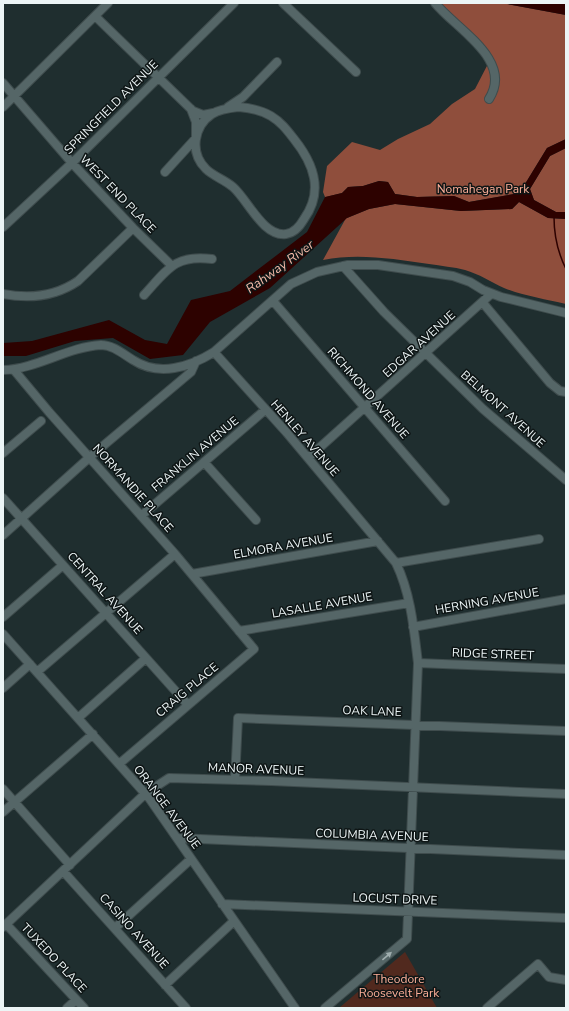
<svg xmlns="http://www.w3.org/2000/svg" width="569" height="1011" font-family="'Nunito Sans',sans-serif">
<rect width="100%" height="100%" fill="#1f2e2f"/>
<!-- green -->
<path fill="#51291e" d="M405,952L437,1008H339Z"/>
<!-- forest -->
<path fill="#8f4e3c" d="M435,3H502L566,15V139L547,148L525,184L514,194L469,202L454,196L417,197L395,194L388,182L379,181L363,186L348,187L342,193L326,197L347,218L369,209L395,204L461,211L512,209L519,202L548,218L566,219V304C545,299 524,296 504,288C491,282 479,274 465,270C454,267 441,266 429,264C394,259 358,253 323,260L346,218L325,197L323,192L327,166L352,142L380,150L398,139L430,124L452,104L475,89L490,60Z
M566,148V212H556L534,200L530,189L550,156Z"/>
<!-- water -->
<path fill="#2d0200" d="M502,3H566V15Z
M566,139V148L550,156L530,189L534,200L556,212H566V219L548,218L519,202L512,209L461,211L395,204L369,209L347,218L270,288L210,322L183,355L150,359L113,338L75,341L26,356H3V343L32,341L109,320L145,340L167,344L191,300L230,291L307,232L325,197L342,193L348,187L363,186L379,181L388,182L395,194L417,197L454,196L469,202L514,194L525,184L547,148Z"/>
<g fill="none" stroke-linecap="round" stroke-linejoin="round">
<!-- stream -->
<path stroke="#2d0200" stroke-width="1.5" d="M554,217C554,236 558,253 566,269"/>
<defs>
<path id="minor" d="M283,3L356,72
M435,3C456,29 514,60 489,99
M95,16L193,111L203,115L213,113
M3,83L72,163L133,228L171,265
M3,107L108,3
M228,107L243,97L277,62
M239,107C250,108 261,110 271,116C281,122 287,130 294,139C314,164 324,191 304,219C300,226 294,233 286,234C263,237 248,200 233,187C225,180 213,176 206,169C189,152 194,126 212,114C220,109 230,108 239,107Z
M165,172L196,138V122L191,109
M3,227L72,163L234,3
M343,266L384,312L483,409L566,480
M3,294C29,299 56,296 78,281L133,228
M144,295C167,270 175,254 212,259
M273,301L445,501
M483,303L550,383L560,391L566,392
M214,352L287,433L396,563C411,594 414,630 418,663L407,939L325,1008
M3,370C37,369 67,347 101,345C113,345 123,354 133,360C159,377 190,367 214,352L291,284L317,272L348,265H378L453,276L470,282L483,290L501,297L566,313
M14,370L49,412L175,554L254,649L119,764
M3,453L41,421
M308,458L491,294
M204,462L256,520
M3,498L188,705
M141,516L265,410
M3,535L91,456L191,372L196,361
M396,563L539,539
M192,574L378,541
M3,617L63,565
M413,627L566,599
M239,631L409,603
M3,634L149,798L295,1008
M418,663L566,669
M37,672L175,554
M3,688L30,664
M78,718L146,658
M235,780L238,718L566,731
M3,789L70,865
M3,812L93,734
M177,838L566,855
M63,871L186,1008
M222,904L566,918
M6,924L84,1008
M3,927L146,793L169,778L271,781L566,794
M115,928L191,859
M165,985L234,921
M67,1008L76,1000
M487,1008L538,964L549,977L566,980"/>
</defs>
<!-- minor casing -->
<use href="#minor" stroke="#3f4c4d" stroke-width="10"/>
<!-- minor -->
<use href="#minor" stroke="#556667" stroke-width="8"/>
</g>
<!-- one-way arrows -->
<defs><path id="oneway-solid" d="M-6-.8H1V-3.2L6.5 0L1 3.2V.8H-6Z"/></defs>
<use fill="#a0aeae" href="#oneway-solid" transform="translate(387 956) rotate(-40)"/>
<g text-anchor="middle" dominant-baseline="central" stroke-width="3" stroke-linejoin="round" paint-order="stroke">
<!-- street labels -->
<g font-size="12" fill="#ecf5f6" stroke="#0e1515">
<text transform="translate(111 107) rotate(-45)">SPRINGFIELD AVENUE</text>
<text transform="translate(118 194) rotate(46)">WEST END PLACE</text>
<text transform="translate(419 344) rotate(-42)">EDGAR AVENUE</text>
<text transform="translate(368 393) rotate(49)">RICHMOND AVENUE</text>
<text transform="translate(503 409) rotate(42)">BELMONT AVENUE</text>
<text transform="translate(305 438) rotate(49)">HENLEY AVENUE</text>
<text transform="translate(195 454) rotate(-40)">FRANKLIN AVENUE</text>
<text transform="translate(133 488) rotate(48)">NORMANDIE PLACE</text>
<text transform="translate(283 546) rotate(-10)">ELMORA AVENUE</text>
<text transform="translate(105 593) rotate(48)">CENTRAL AVENUE</text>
<text transform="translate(487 601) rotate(-10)">HERNING AVENUE</text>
<text transform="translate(322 605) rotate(-10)">LASALLE AVENUE</text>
<text transform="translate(493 654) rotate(2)">RIDGE STREET</text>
<text transform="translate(187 690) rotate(-40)">CRAIG PLACE</text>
<text transform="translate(372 711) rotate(2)">OAK LANE</text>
<text transform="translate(256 769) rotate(2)">MANOR AVENUE</text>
<text transform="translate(167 807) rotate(53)">ORANGE AVENUE</text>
<text transform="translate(372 835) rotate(2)">COLUMBIA AVENUE</text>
<text transform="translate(395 899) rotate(2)">LOCUST DRIVE</text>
<text transform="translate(134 931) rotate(48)">CASINO AVENUE</text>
<text transform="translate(54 958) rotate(47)">TUXEDO PLACE</text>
</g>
<!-- park labels -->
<g font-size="12" fill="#fdaf99" stroke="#0e1515">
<text x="483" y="189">Nomahegan Park</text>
<text x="399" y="979">Theodore<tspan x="399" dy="14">Roosevelt Park</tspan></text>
</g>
<!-- water labels -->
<g font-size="13" font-style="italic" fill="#f3b8a7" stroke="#0e1515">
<text transform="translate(280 267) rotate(-36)">Rahway River</text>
</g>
</g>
<!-- border -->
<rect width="569" height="1011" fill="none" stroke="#ecf5f6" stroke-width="8"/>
</svg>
